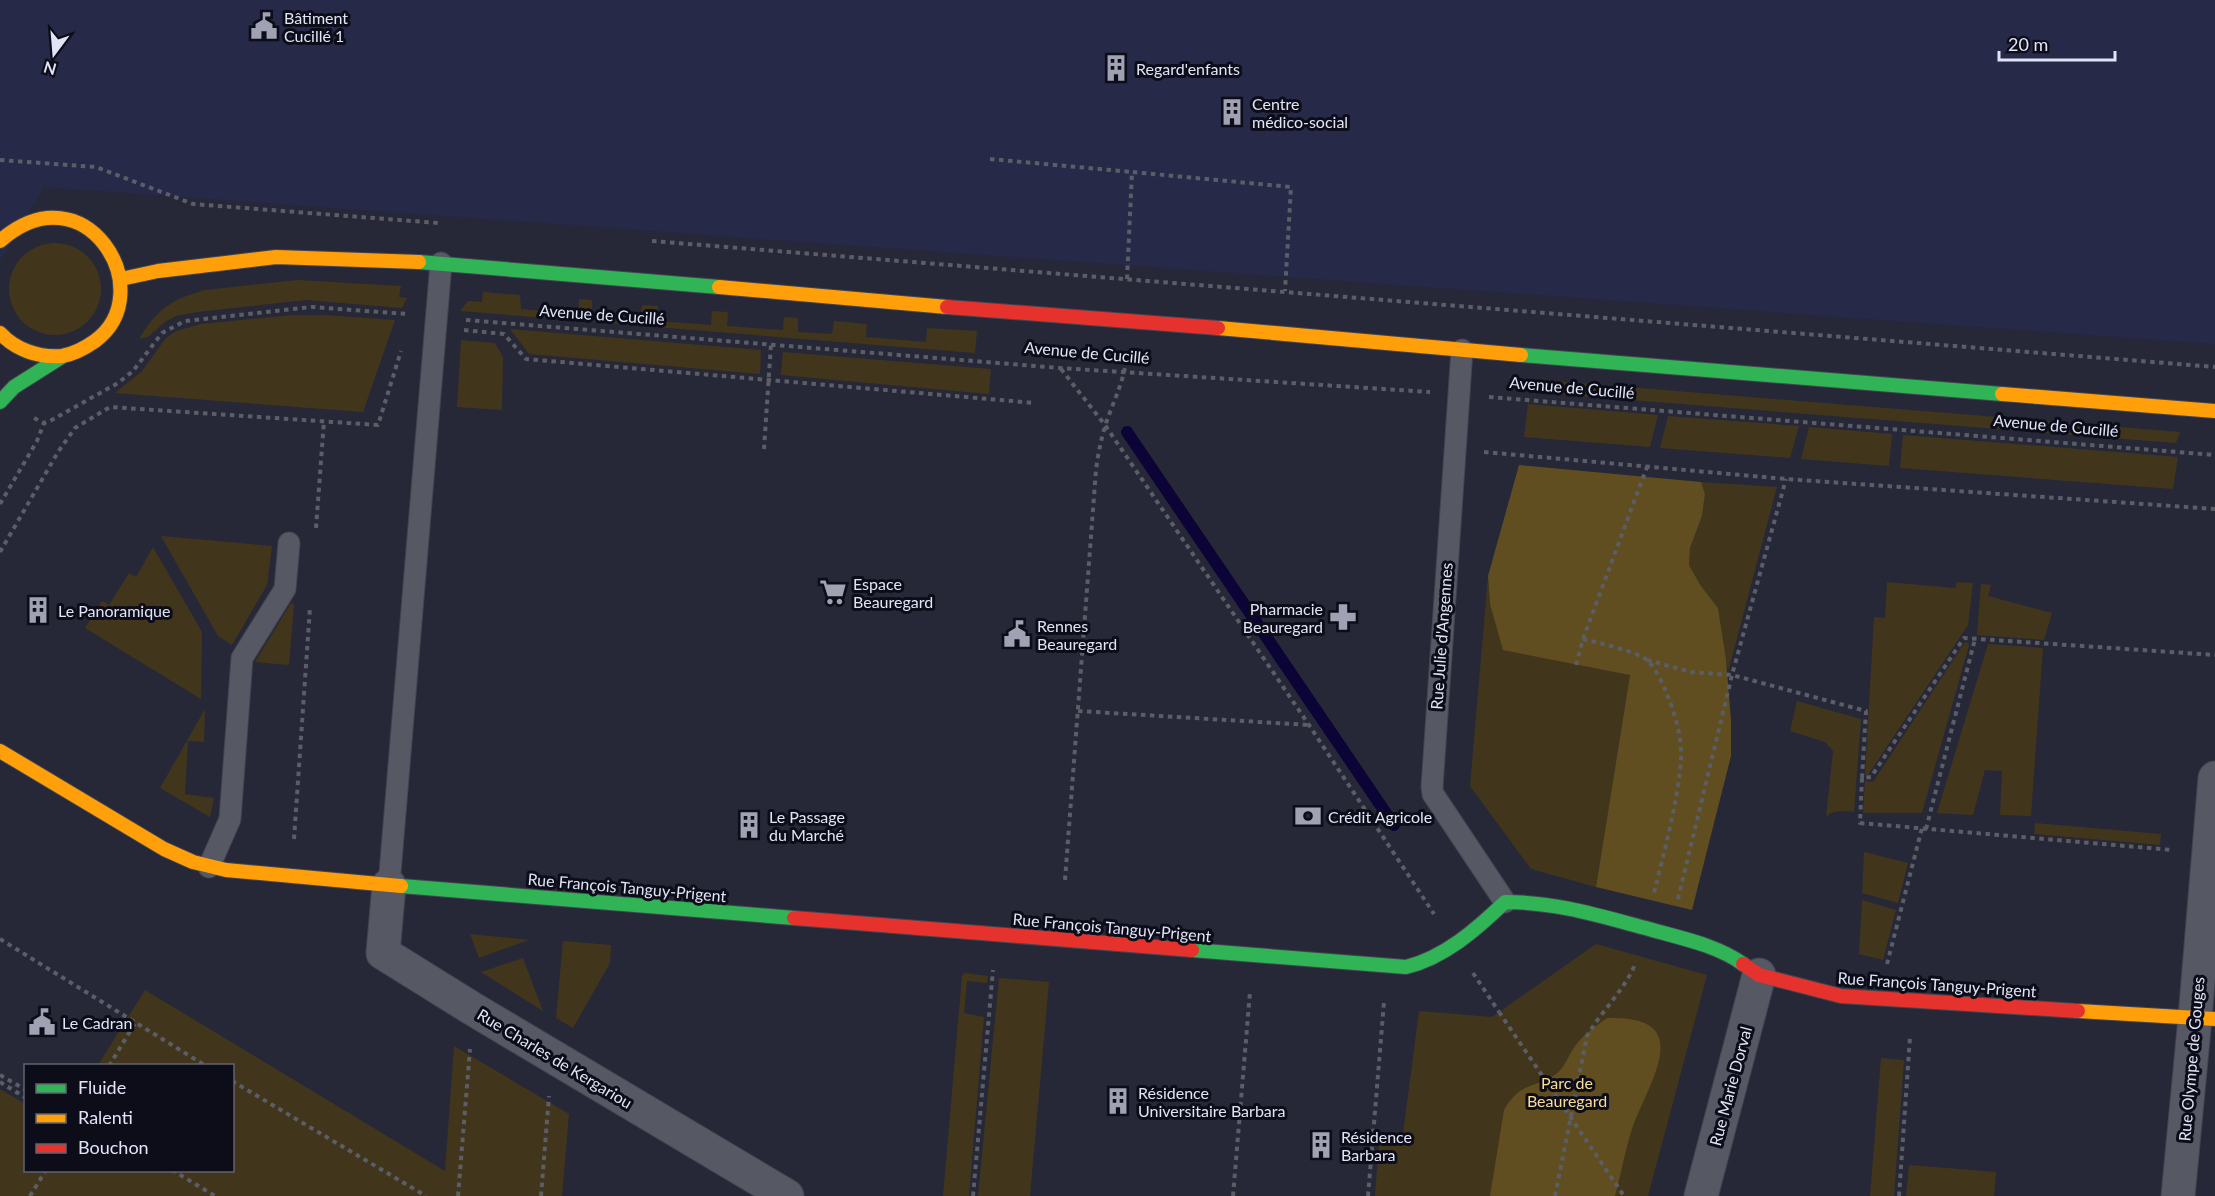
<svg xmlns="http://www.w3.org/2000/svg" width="2215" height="1196" font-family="Lato,sans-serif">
<rect width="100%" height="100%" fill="#262837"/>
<!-- built -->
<path fill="#262947" d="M0,0H2215V344L44,187L0,261Z"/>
<!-- green -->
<path fill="#41361c" d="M9 289a46 46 0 1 1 92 0a46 46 0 1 1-92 0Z
M298,280L401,286L399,297L407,298L402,308L306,300L198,312L176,316L165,322L148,337L139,339C157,309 172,299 205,290Z
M483,292L520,295L521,309L578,314L579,299L592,300V315L640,319L642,305L658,306V321L711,325L712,311L728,312L727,326L783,330L784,317L798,318V332L832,334L834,321L867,324L866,337L926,342L927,328L977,331L975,353L460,311L468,301L482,302Z
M292,315H326L395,320L363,412L115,393L142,371L166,338L176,331L201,324Z
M510,329L761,350L760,374L529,354Z
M461,340L495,343L503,357L502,410L457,407Z
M783,352L991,369L989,394L781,375Z
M1530,379L2180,432L2176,443L1529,392Z
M1528,404L1658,415L1650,447L1524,437Z
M1668,416L1799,426L1790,458L1660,448Z
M1809,427L1892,434L1889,466L1801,459Z
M1903,435L2178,457L2173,489L1900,468Z
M1701,482L1777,487L1728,672L1718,608L1701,586L1689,565L1690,548L1702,516L1705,494Z
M161,536L272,546L267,585L232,645L218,636Z
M153,547L202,632L201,699L85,628L102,601L109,605L129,573L136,577Z
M1488,576L1490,604L1630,675L1596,887L1531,869L1470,786Z
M1887,582L1955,588L1957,582L1973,583L1968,625L1868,775H1865L1874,617L1885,618Z
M1981,584L1991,585L1988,596L2052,613L2044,640L1977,635Z
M291,603L294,605L289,665L255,662Z
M1965,642L1968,643L1969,645L1922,813H1863L1865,781L1873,782Z
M1988,644L2043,648L2031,816L2000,815L2002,771L1985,770L1973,815L1937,813Z
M1797,701L1861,719L1854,812C1844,811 1834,809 1826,817L1833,751L1825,742L1790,731Z
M205,709L204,742L188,741L185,794L214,798L210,817L160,788Z
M2035,823L2161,834L2160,845L2034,834Z
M1864,852L1908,863L1898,903L1862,893Z
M1862,900L1896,910L1883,960L1859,954Z
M470,934L529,940L479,958Z
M563,941L611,945L610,963L573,1028L556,1018Z
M1596,944L1707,975L1648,1196H1375L1379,1140L1402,1141L1419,1011L1492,1017Z
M523,958L543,1011L481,972Z
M965,973L988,976L987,983L967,981L964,1013L984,1017L969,1196H943L962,976Z
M999,978L1049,982L1030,1196H978Z
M145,990L445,1171L454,1046L569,1114L562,1196H0V1089L25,1104L26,1170H232V1066L98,1065Z
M1881,1058L1904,1060L1894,1196H1870Z
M1909,1165L1996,1172L1994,1196H1906Z"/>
<!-- forest -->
<path fill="#604e21" d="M1519,465L1701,482L1705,494L1702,516L1690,548L1689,565L1701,586L1718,608L1726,659L1731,720V756L1692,910L1596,887L1630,675L1503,650L1490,604L1488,576Z
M1607,1018C1699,1015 1648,1082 1632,1129C1625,1151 1621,1174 1615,1196H1490L1504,1110C1519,1084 1529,1089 1553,1076C1564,1070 1568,1056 1575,1046C1583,1035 1596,1026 1607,1018Z"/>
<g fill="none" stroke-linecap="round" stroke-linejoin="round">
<!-- stream -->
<path stroke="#0c0436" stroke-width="12" d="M1127,432L1394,825"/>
<defs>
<path id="lane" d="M1462,350L1432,787L1433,794L1505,902
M209,867L230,819L242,658L285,589L289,543
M389,885L441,263"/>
<path id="street" d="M389,885L383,953L473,1009L787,1196
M1701,1196L1759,975
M2178,1196L2195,1018L2215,778"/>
<path id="fast" d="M419,262L719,287
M1521,355L2002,394
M0,402L14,387L63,356
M401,886L794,918
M1192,950L1406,967C1444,958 1477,929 1505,902C1556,902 1600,916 1649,929C1680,938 1717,945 1743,964"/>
<path id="slow" d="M0,241C85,166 162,292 95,341C85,348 74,354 62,356C39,358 16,350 0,333
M121,279L158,271L276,257L419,262
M719,287L947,307
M1218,328L1521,355
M2002,394L2215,411
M0,751L164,849L193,862L226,870L401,886
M2078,1011L2215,1019"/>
<path id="jam" d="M947,307L1218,328
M794,918L1192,950
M1743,964L1759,975L1841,996L2078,1011"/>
</defs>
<!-- lane casing -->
<use href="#lane" stroke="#434451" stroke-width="23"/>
<!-- street casing -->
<use href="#street" stroke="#434451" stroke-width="35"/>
<!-- fast casing -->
<use href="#fast" stroke="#434451" stroke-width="16"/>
<!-- slow casing -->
<use href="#slow" stroke="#434451" stroke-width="16"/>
<!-- jam casing -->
<use href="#jam" stroke="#434451" stroke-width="16"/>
<!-- path -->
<path stroke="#5b5d67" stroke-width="4" stroke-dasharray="4.5 4.5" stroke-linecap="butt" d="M990,159L1132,172
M0,160L96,167L193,204L438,223
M652,241L2215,367
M1127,279L1132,172L1291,187L1285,291
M466,320L1060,368L1430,392
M464,330L504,334L526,359L1035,403
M1061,369L1105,425L1309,725L1434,914
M1489,397L2215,455
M34,418L44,423L50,421L118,383L133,371L162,333L185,321L312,307L407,314
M764,449L771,344
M1484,452L1786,479L2215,509
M0,504L37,441L44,423
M316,528L324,421
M0,552L58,452L75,428L110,407L378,425L401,351
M1583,639C1598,643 1637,651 1648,661C1656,669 1662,682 1666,692C1675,713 1682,737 1681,759C1678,802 1664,852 1654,893
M1647,660L1691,672L1732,675L1866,711L1862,778L1871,777L1964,638L2215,655
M1576,665L1583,639L1647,467
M1078,711L1309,725
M1862,778L1860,823L2172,850
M1926,829L1975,639
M294,839L310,607
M1065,880L1096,470C1098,454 1101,439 1106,423C1114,400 1125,379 1127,354
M1678,899L1732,675L1786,479
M0,939L206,1066
M1887,964L1922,828
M1473,973L1499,1012
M109,1066L135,1023
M0,1075L26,1090
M232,1081L426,1196
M0,1082L26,1098
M172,1170L215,1196
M30,1196L46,1170
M458,1196L470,1049
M541,1196L549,1096
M973,1196L993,970
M1233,1196L1250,992
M1368,1196L1384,1002
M1555,1196L1587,1036C1602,1010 1625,990 1636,962
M1899,1196L1910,1037"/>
<!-- lane -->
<use href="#lane" stroke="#565864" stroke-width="21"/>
<!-- street -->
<use href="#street" stroke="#565864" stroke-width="33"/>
<!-- fast -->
<use href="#fast" stroke="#30b455" stroke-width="14"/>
<!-- slow -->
<use href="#slow" stroke="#ff9f0a" stroke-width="14"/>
<!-- jam -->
<use href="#jam" stroke="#e5322d" stroke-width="14"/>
<!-- path-bridge -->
<path stroke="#5b5d67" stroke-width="4" stroke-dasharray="4.5 4.5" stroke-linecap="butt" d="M1499,1012L1624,1196"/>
</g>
<!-- icons -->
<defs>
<symbol id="civic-bare" viewBox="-9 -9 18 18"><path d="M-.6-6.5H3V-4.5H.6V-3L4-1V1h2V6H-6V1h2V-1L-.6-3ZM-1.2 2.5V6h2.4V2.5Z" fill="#a0a2b3" stroke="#0c0d19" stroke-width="2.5" paint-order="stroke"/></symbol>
<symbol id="building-bare" viewBox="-9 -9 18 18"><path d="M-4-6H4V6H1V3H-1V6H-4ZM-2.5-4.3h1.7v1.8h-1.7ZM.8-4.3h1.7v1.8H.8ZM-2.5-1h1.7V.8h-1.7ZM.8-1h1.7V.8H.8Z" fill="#a0a2b3" stroke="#0c0d19" stroke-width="2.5" paint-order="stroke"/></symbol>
<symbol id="supermarket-bare" viewBox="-9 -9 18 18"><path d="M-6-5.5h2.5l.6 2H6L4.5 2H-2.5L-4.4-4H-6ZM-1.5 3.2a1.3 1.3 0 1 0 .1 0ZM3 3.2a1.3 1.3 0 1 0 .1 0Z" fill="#a0a2b3" stroke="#0c0d19" stroke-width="2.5" paint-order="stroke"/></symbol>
<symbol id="pharmacy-bare" viewBox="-9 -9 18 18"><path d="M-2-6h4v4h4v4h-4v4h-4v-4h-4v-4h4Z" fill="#a0a2b3" stroke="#0c0d19" stroke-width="2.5" paint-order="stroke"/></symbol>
<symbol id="bank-bare" viewBox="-9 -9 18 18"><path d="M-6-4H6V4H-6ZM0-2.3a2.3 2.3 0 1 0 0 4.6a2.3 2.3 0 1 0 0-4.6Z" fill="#a0a2b3" stroke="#0c0d19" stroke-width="2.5" paint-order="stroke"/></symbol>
</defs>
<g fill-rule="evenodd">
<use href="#civic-bare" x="245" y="7" width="38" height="38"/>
<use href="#building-bare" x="1097" y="49" width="38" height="38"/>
<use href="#building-bare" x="1213" y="93" width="38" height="38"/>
<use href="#supermarket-bare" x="814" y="573" width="38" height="38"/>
<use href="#building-bare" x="19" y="591" width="38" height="38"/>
<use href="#pharmacy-bare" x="1324" y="598" width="38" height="38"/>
<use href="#civic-bare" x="998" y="615" width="38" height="38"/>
<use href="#bank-bare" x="1289" y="797" width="38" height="38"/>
<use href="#building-bare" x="730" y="806" width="38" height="38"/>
<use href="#civic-bare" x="23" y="1003" width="38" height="38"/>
<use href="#building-bare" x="1099" y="1082" width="38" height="38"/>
<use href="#building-bare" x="1302" y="1126" width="38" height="38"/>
</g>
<g text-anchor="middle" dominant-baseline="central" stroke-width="6" stroke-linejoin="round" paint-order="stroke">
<!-- poi labels -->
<g font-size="16" fill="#e1e4f6" stroke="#0c0d19" text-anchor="start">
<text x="284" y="17">Bâtiment<tspan x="284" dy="18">Cucillé 1</tspan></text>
<text x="1136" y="68">Regard'enfants</text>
<text x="1252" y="103">Centre<tspan x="1252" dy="18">médico-social</tspan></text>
<text x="853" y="583">Espace<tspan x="853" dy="18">Beauregard</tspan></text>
<text x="1323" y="608" text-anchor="end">Pharmacie<tspan x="1323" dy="18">Beauregard</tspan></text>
<text x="58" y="610">Le Panoramique</text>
<text x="1037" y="625">Rennes<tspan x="1037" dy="18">Beauregard</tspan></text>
<text x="769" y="816">Le Passage<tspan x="769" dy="18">du Marché</tspan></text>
<text x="1328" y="816">Crédit Agricole</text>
<text x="62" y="1022">Le Cadran</text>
<text x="1138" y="1092">Résidence<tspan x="1138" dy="18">Universitaire Barbara</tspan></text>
<text x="1341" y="1136">Résidence<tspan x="1341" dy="18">Barbara</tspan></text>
</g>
<!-- street labels -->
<g font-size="16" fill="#e1e4f6" stroke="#0c0d19">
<text transform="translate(602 314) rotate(4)">Avenue de Cucillé</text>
<text transform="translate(1087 352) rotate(5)">Avenue de Cucillé</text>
<text transform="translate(1572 387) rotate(5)">Avenue de Cucillé</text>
<text transform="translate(2056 425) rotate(5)">Avenue de Cucillé</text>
<text transform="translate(1441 636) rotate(-86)">Rue Julie d'Angennes</text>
<text transform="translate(627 887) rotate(5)">Rue François Tanguy-Prigent</text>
<text transform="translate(1112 927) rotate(5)">Rue François Tanguy-Prigent</text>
<text transform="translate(1937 984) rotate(4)">Rue François Tanguy-Prigent</text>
<text transform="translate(555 1058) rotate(31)">Rue Charles de Kergariou</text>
<text transform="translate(2191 1059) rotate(-85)">Rue Olympe de Gouges</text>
<text transform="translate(1730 1086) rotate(-75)">Rue Marie Dorval</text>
</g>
<!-- park labels -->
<g font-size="16" fill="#fbdd96" stroke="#0c0d19">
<text x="1567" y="1082">Parc de<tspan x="1567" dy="18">Beauregard</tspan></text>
</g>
</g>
<!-- legend -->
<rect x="24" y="1064" width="210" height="108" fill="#0c0d19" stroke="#616371" stroke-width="1.5"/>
<rect x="36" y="1084" width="30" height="9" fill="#30b455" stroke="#616371" stroke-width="1.5"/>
<text x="78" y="1094" font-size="18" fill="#e1e4f6">Fluide</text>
<rect x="36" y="1114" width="30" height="9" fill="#ff9f0a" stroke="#616371" stroke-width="1.5"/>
<text x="78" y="1124" font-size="18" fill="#e1e4f6">Ralenti</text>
<rect x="36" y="1144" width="30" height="9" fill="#e5322d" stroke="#616371" stroke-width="1.5"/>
<text x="78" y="1154" font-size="18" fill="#e1e4f6">Bouchon</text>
<!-- north arrow -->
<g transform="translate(54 54) rotate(196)" stroke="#0c0d19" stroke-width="4.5" paint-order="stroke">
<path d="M0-4.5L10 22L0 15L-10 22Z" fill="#e1e4f6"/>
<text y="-9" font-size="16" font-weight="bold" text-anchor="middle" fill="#e1e4f6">N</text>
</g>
<!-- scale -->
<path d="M1999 51v9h116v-9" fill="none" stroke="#e1e4f6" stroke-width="3"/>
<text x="2008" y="51" font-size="18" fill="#e1e4f6" stroke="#0c0d19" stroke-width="4.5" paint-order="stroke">20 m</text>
</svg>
